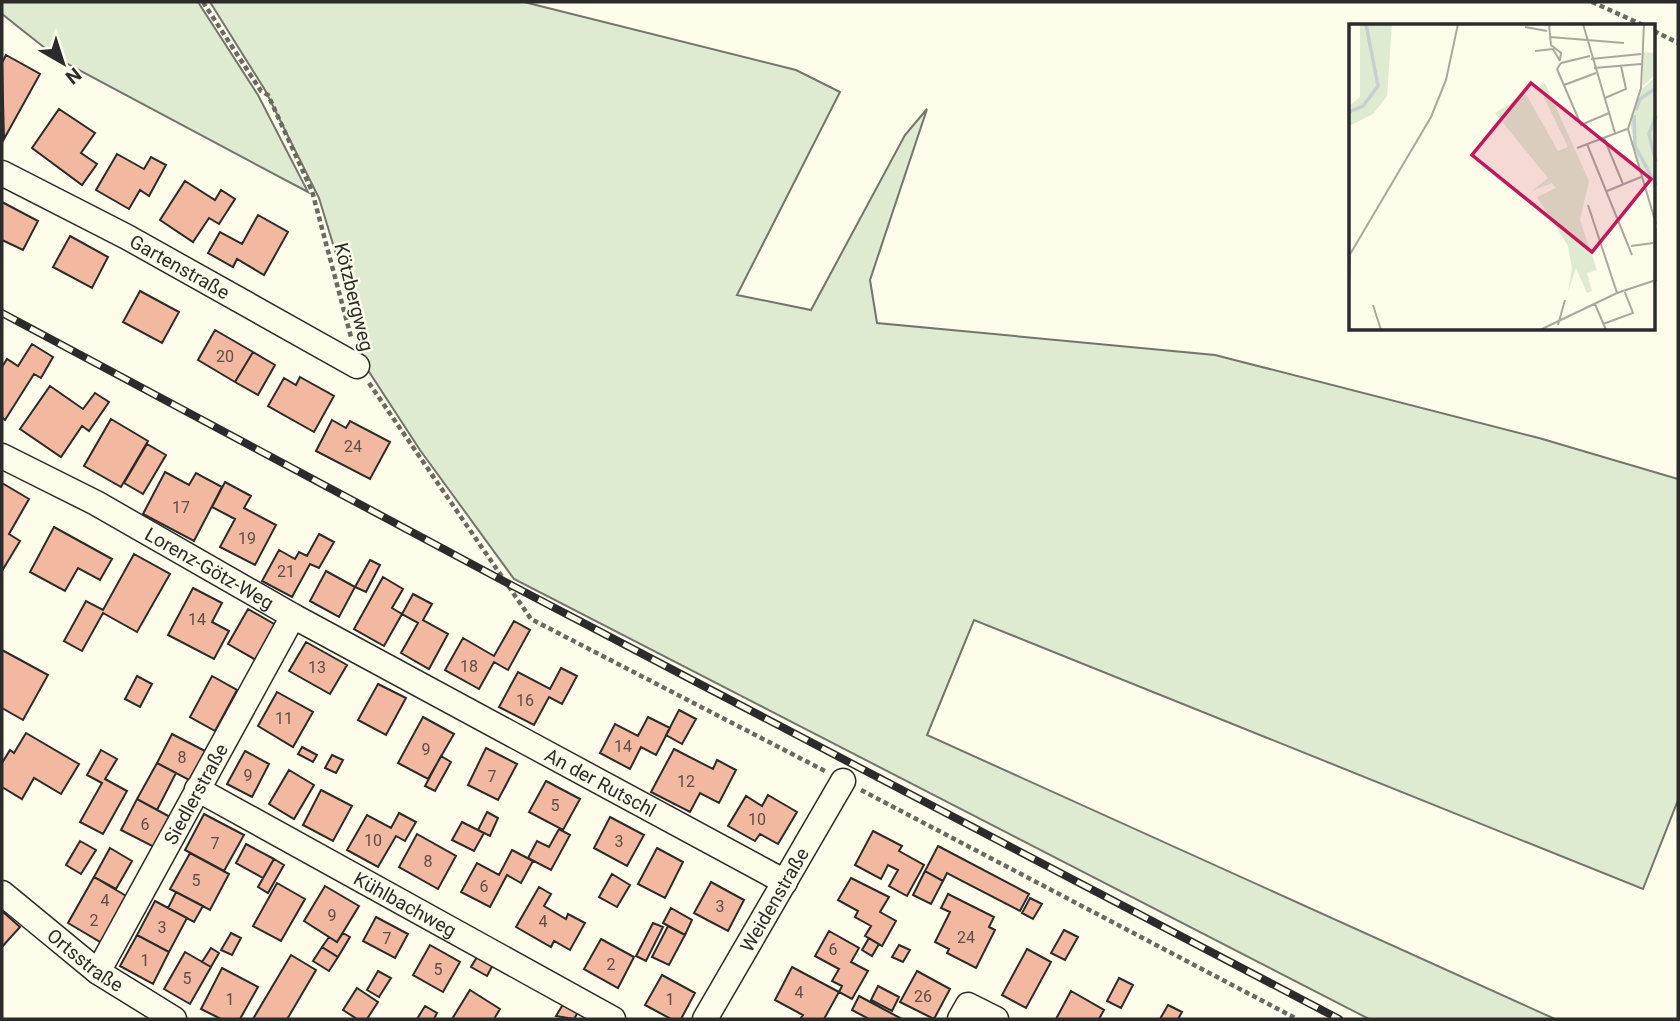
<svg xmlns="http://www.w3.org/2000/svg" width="1680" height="1021" font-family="Roboto,sans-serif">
<rect width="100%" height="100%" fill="#fdfbea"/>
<!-- green -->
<path fill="#deebd1" stroke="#74746e" stroke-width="2" d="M2,2H198L258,95L308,192L60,60L2,14Z
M210,2H524L796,70L840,92L737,295L811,310L905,135L927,109L870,280L877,323L1215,355L1539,438L1678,479V800L1643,889L974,620L927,735L1555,1019H1369L514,579L420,450L364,364L354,313L319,198L265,90Z"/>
<!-- building -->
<path fill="#f2b8a0" stroke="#2b2b2b" stroke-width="2" d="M6,55L40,74L4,139L2,63Z
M59,109L95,133L81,153L97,164L82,185L32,148Z
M117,154L144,169L151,157L166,165L149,196L140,190L129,209L96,190Z
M185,181L215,200L221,190L235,199L219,224L209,218L193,242L160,220Z
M2,202L38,221L23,250L2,240Z
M258,215L288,232L264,275L237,259L233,267L208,253L220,232L242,244Z
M70,236L108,257L92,288L53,267Z
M140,291L179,312L162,343L123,322Z
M215,330L253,352L235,382L198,360Z
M32,344L53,357L41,378L34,374L5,420L2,417V367L7,359L18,366Z
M253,352L275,365L258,395L235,382Z
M300,377L334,396L314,432L268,406L284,378L296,385Z
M50,386L83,409L95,393L109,402L89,431L82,426L61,457L20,429Z
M111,419L148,441L121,487L84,466Z
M332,420L346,428L350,421L390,442L370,479L316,451Z
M147,444L166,455L143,494L124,483Z
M165,472L189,485L196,473L222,487L194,541L143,514Z
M225,482L251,496L244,508L276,525L255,565L220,547L235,519L212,507Z
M2,483L29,499L9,534L20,541L2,571Z
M54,527L112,559L100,580L78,568L65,591L30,572Z
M319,534L334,542L319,568L310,564L292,597L262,581L279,550L295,559L299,552L307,556Z
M134,554L170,574L137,632L103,613L82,651L64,641L86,601L103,610Z
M370,560L380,565L366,592L355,587Z
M326,571L355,587L339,617L310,601Z
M383,577L403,589L392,608L402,614L384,646L354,629Z
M193,588L222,603L212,622L229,631L214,659L168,635Z
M413,594L432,604L423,620L448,634L429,669L401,653L418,623L402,614Z
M248,609L276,625L256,660L228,644Z
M514,621L530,630L508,670L494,662L479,689L445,670L463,638L494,656Z
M306,642L347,665L330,694L289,671Z
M2,650L48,675L23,720L2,708Z
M561,668L577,676L562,704L549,697L534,725L499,707L518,672L550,689Z
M137,676L152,684L140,707L125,699Z
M212,676L237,690L215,731L190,717Z
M378,684L406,698L386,735L358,720Z
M277,692L313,712L293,747L258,726Z
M679,710L696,719L682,744L666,735Z
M423,717L454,734L428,779L398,763Z
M648,717L670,728L656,755L641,747L630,769L600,753L615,724L638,736Z
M26,733L79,764L61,794L34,778L22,799L2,787V763L10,750L14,753Z
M172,734L207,752L191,781L157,763Z
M302,747L317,755L313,762L298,754Z
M486,748L517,764L498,800L468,785Z
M674,749L713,769L717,760L736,770L719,803L700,793L690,812L651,792Z
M101,750L117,759L105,779L127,791L103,834L80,822L102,783L87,775Z
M245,751L269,764L252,797L227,784Z
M332,755L343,760L336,773L325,768Z
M441,756L451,762L435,791L425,786Z
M157,763L176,773L157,810L137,799Z
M289,770L314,785L294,819L269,804Z
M546,781L580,799L563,830L529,812Z
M321,790L352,806L333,841L303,825Z
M768,795L797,812L778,844L760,834L755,841L728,826L746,796L762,806Z
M137,799L172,818L156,848L121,830Z
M487,812L498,818L490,836L478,830Z
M399,813L416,822L405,841L396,836L378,867L347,850L367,815L391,828Z
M204,814L244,835L224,871L185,850Z
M610,817L644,835L627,866L594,848Z
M462,822L484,833L474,851L452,840Z
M559,829L570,835L551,870L528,858L537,841L549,847Z
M873,831L902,846L899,851L924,865L907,896L889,886L898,870L888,865L881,879L855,865Z
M417,834L456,856L438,889L399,867Z
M80,841L96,850L81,874L66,865Z
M246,844L274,859L263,878L236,863Z
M938,846L1029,894L1020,911L947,873L943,881L925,871Z
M110,848L132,861L116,889L94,877Z
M657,848L683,862L665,898L638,884Z
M512,850L533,861L521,883L507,875L490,907L461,892L477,863L499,875Z
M190,853L229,874L210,910L170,889Z
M274,859L284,865L268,893L258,887Z
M925,871L943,881L931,904L913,895Z
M612,874L630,885L617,907L599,897Z
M94,877L128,897L102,943L68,923Z
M851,878L889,897L880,912L896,921L882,946L865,936L871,926L855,917L858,911L838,900Z
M711,882L744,900L728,931L694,913Z
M277,883L305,899L281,941L253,926Z
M325,886L359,906L337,942L304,921Z
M539,887L551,894L544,906L566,919L568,914L585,923L570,950L554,941L551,947L516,927Z
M176,892L203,906L194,922L168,908Z
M948,894L994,917L989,927L995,930L976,968L947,953L949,949L935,942L950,912L941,908Z
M1030,898L1042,904L1033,919L1022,913Z
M155,901L187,918L169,952L137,935Z
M671,908L692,920L685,935L663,923Z
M2,911L20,927L2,947Z
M376,917L408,934L395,958L363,941Z
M653,923L663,927L646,961L636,956Z
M668,926L685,935L669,965L652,957Z
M1064,930L1078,937L1065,960L1051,953Z
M829,931L859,948L851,962L868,971L852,999L839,992L842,986L832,981L839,969L815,956Z
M231,933L241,938L232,955L221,950Z
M343,933L350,937L338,957L322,947L329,937L337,942Z
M137,935L169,952L153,984L120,966Z
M869,938L879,944L872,956L862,950Z
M601,939L634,957L618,988L584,969Z
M430,945L460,962L443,992L413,975Z
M899,945L910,950L903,962L892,957Z
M322,947L338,957L329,971L313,961Z
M211,948L219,953L211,967L202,962Z
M1027,949L1051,962L1026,1008L1002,995Z
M185,952L211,967L190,1004L164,989Z
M480,952L495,961L487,976L471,967Z
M291,955L316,970L289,1016L287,1019H253Z
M792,967L839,992L824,1019H800L803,1015L775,1000Z
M222,968L258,987L240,1019H221L201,1009Z
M378,971L391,978L379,997L367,990Z
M917,971L950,989L934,1019L900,1002Z
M662,975L695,993L681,1019H671L645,1005Z
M1119,978L1133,985L1121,1008L1107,1001Z
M878,986L899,997L892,1011L871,1000Z
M357,988L378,1002L367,1019H357L343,1010Z
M470,990L500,1009L494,1019H452Z
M1071,991L1104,1010L1099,1019H1056Z
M859,996L902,1019H869L852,1010Z
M565,1001L580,1009L574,1019L556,1016Z
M1168,1005L1182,1012L1178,1019H1160Z
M425,1006L437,1013L434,1019H417Z"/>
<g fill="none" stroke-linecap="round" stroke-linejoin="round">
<defs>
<g id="minor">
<path id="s1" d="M2,173L127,237L357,366"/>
<path id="s2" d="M2,456L96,503L293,616L785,882"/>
<path id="s3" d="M197,789L613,1019"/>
<path id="s4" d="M2,893L98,972L174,1019"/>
<path id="s5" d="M98,972L293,616"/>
<path id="s6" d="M705,1019L843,781"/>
<path d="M960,1019L968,1005L996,1019"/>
</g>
</defs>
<!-- minor casing -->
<use href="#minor" stroke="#2b2b2b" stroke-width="27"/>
<!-- path -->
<path stroke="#6a6964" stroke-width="4.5" stroke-dasharray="5 3.5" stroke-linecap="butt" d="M203,2L261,91L268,95L312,191L351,337
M1592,2L1645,26
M1654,31L1678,43
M369,383L531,619L825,771
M861,790L1297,1019"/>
<!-- minor -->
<use href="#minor" stroke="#fdfbea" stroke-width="24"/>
<defs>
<path id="rail" d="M2,313L511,585L1339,1019"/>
</defs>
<!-- rail casing -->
<use href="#rail" stroke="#2b2b2b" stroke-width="8"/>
<!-- rail -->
<use href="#rail" stroke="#fdfbea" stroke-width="5" stroke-dasharray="16" stroke-linecap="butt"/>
</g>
<g text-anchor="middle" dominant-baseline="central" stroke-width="5" stroke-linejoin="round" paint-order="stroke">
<!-- number labels -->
<g font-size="16" fill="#5d4e48">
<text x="225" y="356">20</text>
<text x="353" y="446">24</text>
<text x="181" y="507">17</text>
<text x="247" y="538">19</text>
<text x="286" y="571">21</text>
<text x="197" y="619">14</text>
<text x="469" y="666">18</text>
<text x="317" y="667">13</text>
<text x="525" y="700">16</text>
<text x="284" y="718">11</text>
<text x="623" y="746">14</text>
<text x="426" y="749">9</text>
<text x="182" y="757">8</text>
<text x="248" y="775">9</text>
<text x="492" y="776">7</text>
<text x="686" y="781">12</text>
<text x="555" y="805">5</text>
<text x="757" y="819">10</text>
<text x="145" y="824">6</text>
<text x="373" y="840">10</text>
<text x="619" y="841">3</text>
<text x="215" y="843">7</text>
<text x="428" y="861">8</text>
<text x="196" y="880">5</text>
<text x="484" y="886">6</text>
<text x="105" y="900">4</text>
<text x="720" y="906">3</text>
<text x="332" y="915">9</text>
<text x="94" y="920">2</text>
<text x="543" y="921">4</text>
<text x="162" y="927">3</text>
<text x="966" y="937">24</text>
<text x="387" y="938">7</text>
<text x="833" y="949">6</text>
<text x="145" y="960">1</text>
<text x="611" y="964">2</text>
<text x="438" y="969">5</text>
<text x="187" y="978">5</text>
<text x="799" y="992">4</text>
<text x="923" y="996">26</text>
<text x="230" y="999">1</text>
<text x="670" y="999">1</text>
</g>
<!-- street labels -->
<g font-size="19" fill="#2b2b2b" stroke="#fdfbea">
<text stroke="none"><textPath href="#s1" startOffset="201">Gartenstraße</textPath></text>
<text transform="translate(354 297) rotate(76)">Kötzbergweg</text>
<text stroke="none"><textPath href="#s2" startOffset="236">Lorenz-Götz-Weg</textPath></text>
<text stroke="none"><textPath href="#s2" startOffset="682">An der Rutschl</textPath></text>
<text stroke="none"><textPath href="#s5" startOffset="203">Siedlerstraße</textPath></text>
<text stroke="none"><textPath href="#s6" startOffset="138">Weidenstraße</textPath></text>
<text stroke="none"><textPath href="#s3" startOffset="238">Kühlbachweg</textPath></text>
<text stroke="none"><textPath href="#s4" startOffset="107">Ortsstraße</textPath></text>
</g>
</g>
<!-- overview -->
<g transform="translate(1349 24)">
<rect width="306" height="306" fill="#fdfbea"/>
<path d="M11,0H43L38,72L24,90L0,102V82L11,73ZM294,28L307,29L306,51L294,62ZM306,53L307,165H305L290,142L281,99L293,65ZM196,59L240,157L231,196L248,246L238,249L243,267L238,269L227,244L219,268L223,244L219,222L188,173L207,164L203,159L183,167L199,154L146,89L177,70L209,127L219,123L190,63Z" fill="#deebd1"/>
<path fill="none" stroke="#c7d0d0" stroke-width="3.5" d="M287,86L291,75L307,64M0,88L14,82L29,62L17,0M285,91L286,122L307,161M307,92L300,110L307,138"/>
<path fill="none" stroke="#a9a89e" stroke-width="2" d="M200,0L202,21L212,29L211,36M234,0L266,109M295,0L292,64L279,105L307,200M176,3L198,7M201,13L275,19M186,27L204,25L211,37M242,35L292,30M212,39L208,45L232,101L260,89M212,39L241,32M245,44L292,40M215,61L247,49M256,74L277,65L272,42M255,114L274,160M238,120L283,231M228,124L278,105M258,167L292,153M239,181L268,269M307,204V257M282,222L304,219M0,232L82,93L97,56L109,0M0,260L1,232M246,280L257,306M24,281L32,306M254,300L284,289L275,266M209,301L216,276M191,306L268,269L307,256"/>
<path fill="#c2185b" fill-opacity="0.15" stroke="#c2185b" stroke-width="3.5" d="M182,59L302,155L243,228L123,131Z"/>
<rect width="306" height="306" fill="none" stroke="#2b2b2b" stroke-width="3.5"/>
</g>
<!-- border -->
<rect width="1680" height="1021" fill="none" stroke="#2b2b2b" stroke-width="7"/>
<!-- north arrow -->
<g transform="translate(63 63) rotate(141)" stroke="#fdfbea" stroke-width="5" paint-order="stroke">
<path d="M0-5L12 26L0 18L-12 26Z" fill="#2b2b2b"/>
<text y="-10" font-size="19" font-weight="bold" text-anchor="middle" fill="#2b2b2b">N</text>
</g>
</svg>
